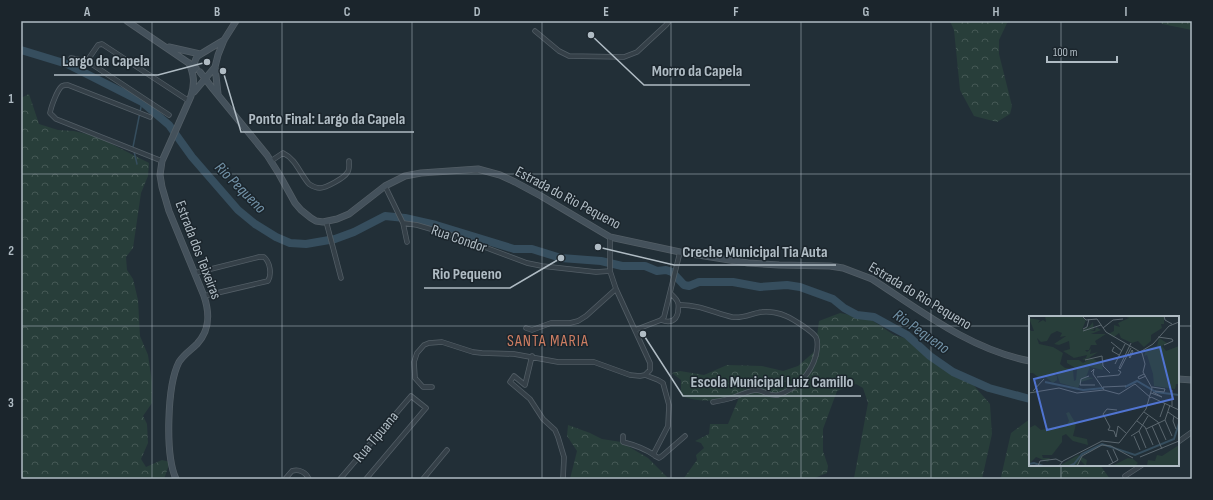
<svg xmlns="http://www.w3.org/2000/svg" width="1213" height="500" font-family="'Sofia Sans Condensed',sans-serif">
<defs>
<pattern id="forest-crowns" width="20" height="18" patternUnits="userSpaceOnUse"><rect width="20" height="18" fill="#283e3a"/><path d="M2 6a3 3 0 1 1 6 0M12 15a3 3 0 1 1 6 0" fill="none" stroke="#455855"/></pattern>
</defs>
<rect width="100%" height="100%" fill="#222f37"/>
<!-- forest -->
<path fill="url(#forest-crowns)" d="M950,21H1008L999,40V54L1012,106L1010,114L997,122L974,116L960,90L954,30Z
M1160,21H1192V30L1162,24Z
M29,94L39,124L58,130L74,131L96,136L149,163L148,176L141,193L133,248L126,257L127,270L133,279L138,300L140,336L148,355L152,382V403L143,416L147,424L148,443L141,459L146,467L162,460L170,462L164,479H21V98Z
M840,313L870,319L894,335L918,342L944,367L970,381L990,404L992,434L982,479H853L854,478L868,403L863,388L856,384L837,391L823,429V451L828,466L827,473L812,479H676L684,478L697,460L696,455L704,448L701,443L695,441L709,434L710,424H728L740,395C717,400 704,404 681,396V380L672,373L680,371L704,375L727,365L762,366L783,371L798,366L815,351L819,321Z
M1030,419V465H1100L1110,479H1005L1001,477L1011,433Z
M568,425L590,433L602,439L621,442L648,458L669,479H570L577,451L567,436Z"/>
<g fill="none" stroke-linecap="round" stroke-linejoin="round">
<!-- stream -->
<path stroke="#364e5e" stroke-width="1.5" d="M137,164L133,147L142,102"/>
<!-- river -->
<path stroke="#364e5e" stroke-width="8" d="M21,50L67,64L142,102L169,125L192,157L238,210L255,224L276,237L290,243L306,244L335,239L354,232L385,216L405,218L436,225L514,249H532L561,258L601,261L622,266H645L657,271L666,270L672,272L684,285L689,286L699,282H733L760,287L787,285L800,287L833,299L844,308L857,315L874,317L894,328L907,335L930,356L953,372L989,388L1030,399"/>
<defs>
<path id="street" d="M535,31L559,51L569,56L624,57L637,52L666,25L669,21
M71,58L87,61
M169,115L87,61L98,45L102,44L189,101
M150,117L68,85C66,85 64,85 62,86C57,90 51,107 50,113L56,119L162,161
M271,161L283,153C296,159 300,174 309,184C312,186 316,188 320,188C326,188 344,178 347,173C350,170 349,165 349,161
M385,186L403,223L407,242
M326,221L341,278
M403,223L417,225L455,236L527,263L542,266L596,272L610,271
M610,237V271L616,289L650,363V370L645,375
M195,273L259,257H264C270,262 272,274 268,281L204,296
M679,305C697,304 715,313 732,317C743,319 752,313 762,312C769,311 780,313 786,316C793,319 812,331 816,337C819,343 817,349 816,355C811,374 796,389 778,395C770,397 765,391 757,390C749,390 739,396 731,398C725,400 719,401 713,402
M661,320C669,323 676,322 678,312C678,309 679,306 678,303C677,299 673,296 670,293
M526,328L532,330L551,323H570L578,321L586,316L616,289
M635,330L661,320L664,317L680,252
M532,356L525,385L514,376L510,382L530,399L543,419L555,430L558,437L564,457L563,479
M432,387H423L415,378L414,362L417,353L424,345L429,343L442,342L473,352L482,353L514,354L558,362H594L630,375L640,376L645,375L658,380L663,383L669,405L668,426L654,453L655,456L659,458L662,456L685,436
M623,436V442C635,445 644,448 654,455
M1178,442L1192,432
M1125,476L1142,465
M285,479L292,471C299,469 306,472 309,479
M340,479L411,396L426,408L366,479
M423,479L447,450"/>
<path id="secondary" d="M127,21L196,68
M169,47L200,54
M215,67L218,94
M194,70C194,66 194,61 197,57C198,55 218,44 224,40
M200,72L213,89L267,155L279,174L295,203L301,210L311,218L316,221L323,222L337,219L349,214L385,186L405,176L421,173L478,169L500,175L515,182L541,196L610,237L680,252L748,263L779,265L830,266L843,268L872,279C921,311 971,350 1030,361
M194,92L215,67L218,55L224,40L236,21
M1178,379L1192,380
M176,479C165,455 167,385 179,362C184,354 191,350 197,344C210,330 210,314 204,296L169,211L162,187L160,175L162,161L191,96C195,83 194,75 189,63"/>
</defs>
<!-- street casing -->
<use href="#street" stroke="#535e66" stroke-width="5.5"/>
<!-- secondary casing -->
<use href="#secondary" stroke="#535e66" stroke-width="7"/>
<!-- street -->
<use href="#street" stroke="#354048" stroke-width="4"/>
<!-- secondary -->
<use href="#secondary" stroke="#44515b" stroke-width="5.5"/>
</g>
<!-- grid -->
<path fill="none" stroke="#b0bcc4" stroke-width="1" stroke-opacity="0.55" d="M152,21V479M282,21V479M412,21V479M542,21V479M671,21V479M801,21V479M931,21V479M1061,21V317M21,174H1192M21,326H1030M1178,326H1192M1061,465V479"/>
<g text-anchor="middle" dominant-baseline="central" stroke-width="3" stroke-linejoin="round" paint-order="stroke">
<!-- street labels -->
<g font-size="15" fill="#b0bcc4" stroke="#1b252c">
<text transform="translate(568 198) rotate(28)">Estrada do Rio Pequeno</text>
<text transform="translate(459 239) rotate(19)">Rua Condor</text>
<text transform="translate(198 250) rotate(69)">Estrada dos Teixeiras</text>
<text transform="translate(920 296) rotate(31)">Estrada do Rio Pequeno</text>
<text transform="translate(376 437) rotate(-50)">Rua Tipuana</text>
</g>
<!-- water labels -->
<g font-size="16" font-style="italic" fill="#7292a7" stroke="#1b252c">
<text transform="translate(240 188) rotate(45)">Rio Pequeno</text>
<text transform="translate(921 332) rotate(35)">Rio Pequeno</text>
</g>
<!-- neighbourhood labels -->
<g font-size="16" letter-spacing="1" fill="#cd7d62" stroke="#1b252c">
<text x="548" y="341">SANTA MARIA</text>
</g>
</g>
<!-- overview -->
<g transform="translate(1029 316)">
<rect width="150" height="150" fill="#222f37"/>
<path d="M16,0H52L57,4L53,14L60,11L64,6L65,14L61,15H66L67,11L72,14L62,18H77L66,25L68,29H62L60,34H56L58,36L62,33L61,38L69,36L57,44L53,43L57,42L58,39L45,42L34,35L41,33L40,25L30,29L25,28L37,20L31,21L33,17L28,15L22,18L18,25L12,26L8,22L10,28L24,31L34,37L31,48L36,52L44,53L45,65L47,64L48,53L38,47V44H50L54,47L62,42L73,47L74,54L61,51L57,61L65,62L52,66L49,72L31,67L27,56L24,58L28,60V64L24,67L15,60L10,62L4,57H0V12L2,15H5L0,2L11,4L9,7L14,4L17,6ZM94,0H135V8H132L133,12L122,19V25L115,31L109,25L103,27L92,22L90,17L85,21L79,18L85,15V9L91,11L89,7L100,2ZM130,22L138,27L133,30L137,35L150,30V68H147L146,73L125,70L124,58L118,39L115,40L117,33L128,30ZM40,96L47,108L44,120L58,123L59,129L44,125L37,118L33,120V126L23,139H13L14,142H21L19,146L7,141L0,148V112L6,109L12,114L38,108L40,105L37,97ZM150,129V150L118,149L119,144L126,145L128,139L133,140ZM49,139L58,144L57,150L51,144L49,150H30ZM99,142L104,143L109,147L106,150H83Z" fill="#283e3a"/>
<path fill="none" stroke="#364e5e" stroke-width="2" d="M16,66L54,74L75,72M96,71L108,65L127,76L150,79M0,148L5,147L14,150M40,150L45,148L53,138L73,128L106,139L145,123L150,107"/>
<path fill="none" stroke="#5b676f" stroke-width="1" d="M135,0L136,4L143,8M74,12L84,4L94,3M54,13L58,11L60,3M54,15L72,9M129,21L143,23M82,26L93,35M135,29L144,25L143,23M85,31L83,35L90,39M102,32L91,53L90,52L102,27M103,34L104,35L101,42L100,41ZM111,36L124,28L140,10L150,6M56,44L73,40L74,50L81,57M86,48L96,28M62,56L65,53L64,58L75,74M115,58L109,61L110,63L117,60M60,60L52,63L51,69H66M68,61L90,59L92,56L89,54M74,71L97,70M123,71L136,73L135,76L126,75M143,74V90M4,75L15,63M0,77L30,72L48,77L75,74L90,78L106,68L122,82M122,77L133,81L124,76M122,81L150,94M141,89L136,104L143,120M88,94L78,93L74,98L81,111L79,114L85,115L87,121L89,110L97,117M115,96L129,106L137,124M139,96L149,103M145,100L144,105L147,113M131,101L136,87M108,105L116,111L124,129M123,110L133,133M117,113L136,104M110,115L117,132M102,120L110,115L119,100M105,120L111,134M78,134L84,147M111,141L150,125M9,150L11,145L27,143L33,146M30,150L34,145L73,125L90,127L117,93L123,72L114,56L116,48L113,37L77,16L68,3L57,4L53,0M48,150L53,140L73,129L82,130L104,142M78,150L89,144L84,133"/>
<path fill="#5074d1" fill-opacity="0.15" stroke="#5074d1" stroke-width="2" d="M131,31L144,83L18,114L5,63Z"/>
<rect width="150" height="150" fill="none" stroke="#b0bcc4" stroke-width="2"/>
</g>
<!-- callouts -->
<path fill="none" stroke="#b0bcc4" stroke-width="1.5" d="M207 62L158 75H54M591 35L644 85H750M223 71L241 132H414M598 247L674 265H836M561 258L510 288H424M643 334L683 396H861"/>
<g fill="#b0bcc4" stroke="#1b252c" stroke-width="1.5">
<circle cx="207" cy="62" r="4"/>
<circle cx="591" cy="35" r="4"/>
<circle cx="223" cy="71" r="4"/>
<circle cx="598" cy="247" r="4"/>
<circle cx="561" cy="258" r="4"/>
<circle cx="643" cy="334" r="4"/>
</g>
<g font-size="16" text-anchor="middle" font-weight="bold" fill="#b0bcc4" stroke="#1b252c" stroke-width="3" stroke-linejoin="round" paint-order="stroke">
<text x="106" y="66">Largo da Capela</text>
<text x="697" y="76">Morro da Capela</text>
<text x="327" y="124">Ponto Final: Largo da Capela</text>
<text x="755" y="257">Creche Municipal Tia Auta</text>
<text x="467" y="279">Rio Pequeno</text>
<text x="772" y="387">Escola Municipal Luiz Camillo</text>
</g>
<!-- border -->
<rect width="1213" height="500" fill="none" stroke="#1b252c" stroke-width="44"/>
<!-- scale -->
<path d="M1047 56v6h70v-6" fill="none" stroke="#b0bcc4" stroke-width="2"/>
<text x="1053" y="56" font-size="12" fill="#b0bcc4" stroke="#1b252c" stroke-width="3" paint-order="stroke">100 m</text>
<rect x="22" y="22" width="1169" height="456" fill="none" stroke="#b0bcc4" stroke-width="1.5"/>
<g font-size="13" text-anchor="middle" font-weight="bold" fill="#b0bcc4">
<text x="87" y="16">A</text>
<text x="217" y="16">B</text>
<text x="347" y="16">C</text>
<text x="477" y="16">D</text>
<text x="606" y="16">E</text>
<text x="736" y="16">F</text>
<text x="866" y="16">G</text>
<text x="996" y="16">H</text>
<text x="1126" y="16">I</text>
<text x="11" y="103">1</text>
<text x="11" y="255">2</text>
<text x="11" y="407">3</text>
</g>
</svg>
